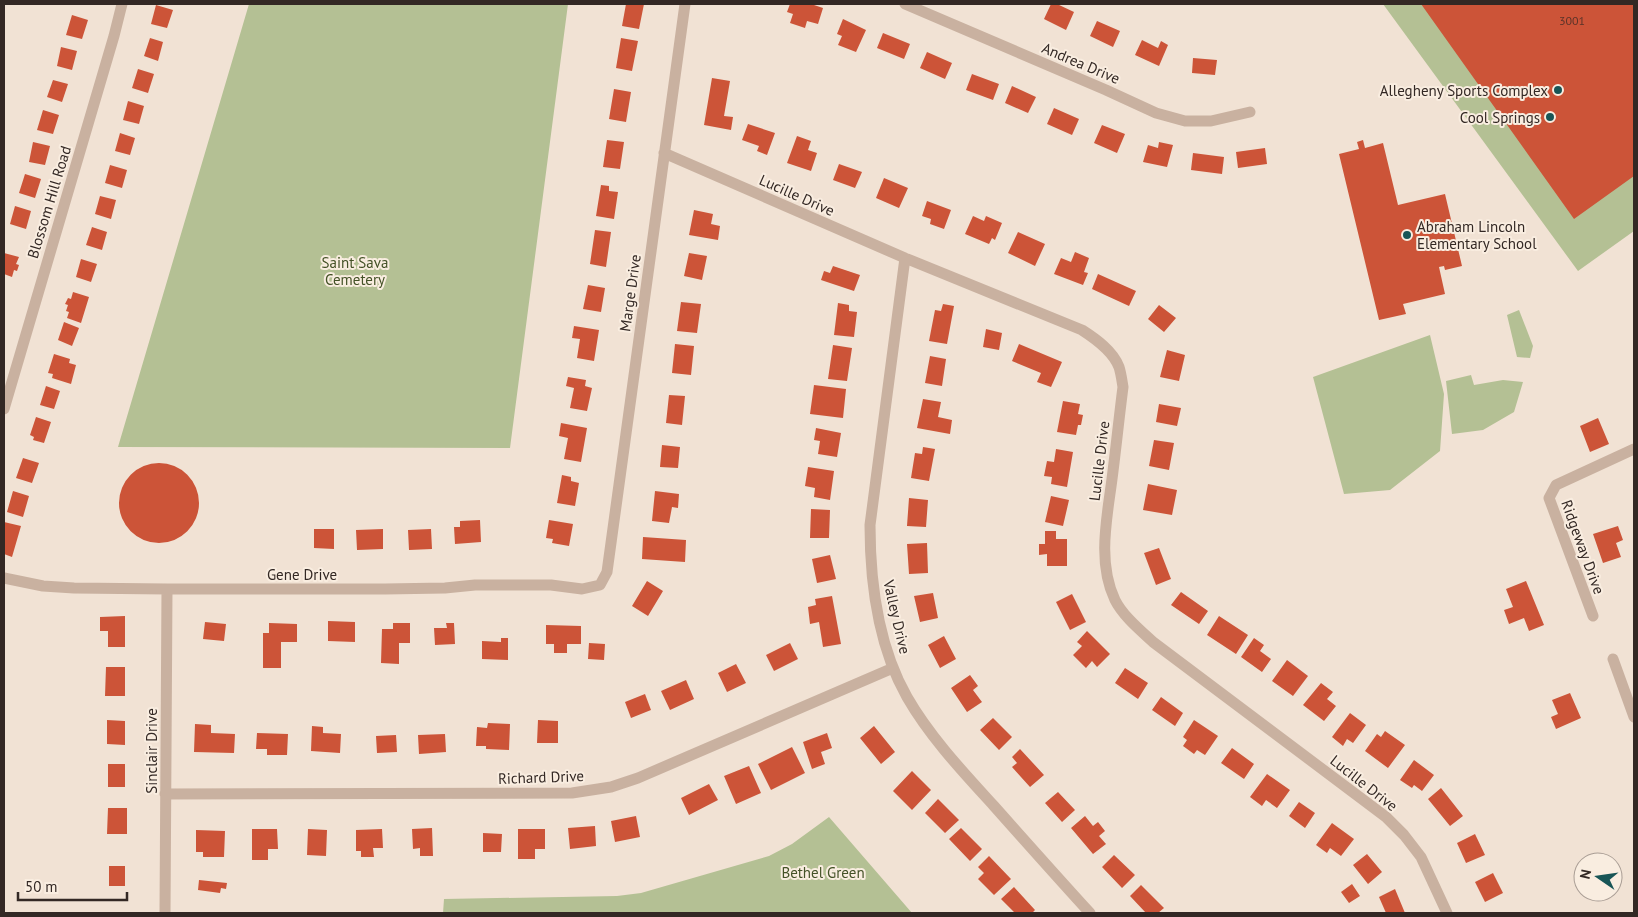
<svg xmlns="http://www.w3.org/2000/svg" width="1638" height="917" font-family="'PT Sans',sans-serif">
<rect width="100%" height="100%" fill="#f1e2d4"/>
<!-- green -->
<path fill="#b4c094" d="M249,4H568L510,448L118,447Z
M1383,4H1634V231L1578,271Z
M1519,310L1533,346L1530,358L1517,357L1507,315Z
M1430,335L1444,394L1440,451L1390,490L1344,494L1313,377Z
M1471,375L1474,385L1503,380L1523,382L1514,412L1483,430L1452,434L1446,381Z
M829,817L912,913H443L444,899L617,896L641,893L769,856L792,844Z"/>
<!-- building -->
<path fill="#cc5438" d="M626,4H644L639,29L622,26Z
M790,4H811L823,8L818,24L807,21L805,28L790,23L793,14L787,12Z
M1051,4H1057L1074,12L1066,30L1044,19Z
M1421,4H1634V176L1574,219Z
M156,5L173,10L167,28L151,24Z
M72,15L88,20L82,39L66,35Z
M843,19L866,30L856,52L838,45L842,36L837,34Z
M1097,21L1120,31L1113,47L1090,36Z
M883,33L910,44L904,59L877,48Z
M150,38L163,42L158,61L144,56Z
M621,38L638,41L632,71L616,68Z
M1142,40L1158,48L1161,41L1168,45L1159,66L1135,55Z
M61,47L77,51L72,70L57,66Z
M927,52L952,63L945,79L920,68Z
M1193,58L1217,60L1215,75L1192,73Z
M138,69L154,74L148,93L132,88Z
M972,74L999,84L993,100L966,90Z
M712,78L730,81L724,116L733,117L731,130L704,125Z
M53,80L68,84L62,102L47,97Z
M1012,86L1036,97L1028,113L1005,103Z
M614,89L631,92L626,122L609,119Z
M128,101L144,106L139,124L123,120Z
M1054,108L1079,119L1072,135L1047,124Z
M43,110L59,115L53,134L37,130Z
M748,124L775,133L767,155L757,151L759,146L742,140Z
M1102,125L1125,134L1117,153L1094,143Z
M120,133L135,138L130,155L115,151Z
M797,136L811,141L808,150L817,153L811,171L787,163Z
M607,140L624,142L620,169L603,167Z
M1363,140L1365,148L1383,143L1398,205L1445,194L1462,266L1445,270L1444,266L1439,267L1445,294L1403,304L1406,314L1379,320L1339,154L1359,149L1357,142Z
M33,142L50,146L45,165L29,162Z
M1159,142L1173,145L1167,167L1143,162L1148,145L1158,148Z
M1265,148L1267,164L1238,168L1236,152Z
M1193,153L1224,157L1222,174L1191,170Z
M839,164L862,172L855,188L833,180Z
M110,165L127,170L122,188L105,183Z
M25,174L41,179L35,198L19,193Z
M884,178L908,188L899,208L876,198Z
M601,185L609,186V191L618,192L614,219L596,216Z
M100,196L116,200L111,219L95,214Z
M927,201L951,210L944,229L930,224L931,219L922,216Z
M15,206L31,211L26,229L10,224Z
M694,210L713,214L711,224L720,226L718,240L689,235Z
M973,216L984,221L986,216L1002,223L995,240L992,238L989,244L965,234Z
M92,227L107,232L102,250L86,245Z
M595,230L611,232L606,267L590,264Z
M1018,232L1045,244L1035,266L1008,253Z
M1075,252L1089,258L1084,272L1088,273L1083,285L1054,274L1061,258L1071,262Z
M4,253L19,257L16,264L19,265L17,271L14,270L12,277L4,274Z
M689,253L707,256L702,280L684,276Z
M81,259L97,264L91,282L76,277Z
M833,266L860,275L854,291L821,280L824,271L830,273Z
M1098,274L1136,291L1129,306L1092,289Z
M588,285L605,288L601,312L583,309Z
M73,292L89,297L81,323L67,318L69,312L66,311L68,305L65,304L68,298L71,299Z
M681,302L701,304L697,333L677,331Z
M838,303L849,305V311L857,312L854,337L834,335Z
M943,304L954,306L947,344L929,341L935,310L941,311Z
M1159,305L1176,318L1164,332L1148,319Z
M64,322L79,328L72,346L58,340Z
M574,326L599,330L594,361L577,358L580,339L572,338Z
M986,329L1002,333L999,350L983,347Z
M675,344L694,346L691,375L672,373Z
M1019,344L1062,362L1051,387L1037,382L1041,373L1012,361Z
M833,345L852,348L847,381L828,379Z
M1167,350L1185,355L1179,381L1160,377Z
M54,354L70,359L69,363L76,365L71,384L52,378L53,374L48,373Z
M930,356L946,359L942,386L925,383Z
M568,377L586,380L585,386L592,388L587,411L570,408L574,388L566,386Z
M814,385L846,389L843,418L810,414Z
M46,386L60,391L54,409L40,405Z
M669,395L685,396L682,425L666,423Z
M923,399L941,402L938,417L952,420L950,434L917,428Z
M1063,401L1080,404L1078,414L1083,415L1081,425H1078L1076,435L1057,432Z
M1159,404L1181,408L1177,426L1156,422Z
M36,417L51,422L44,443L33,440L34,437L30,435Z
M1598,418L1609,444L1590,452L1580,426Z
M561,423L587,428L581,462L564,459L568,438L559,436Z
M816,428L841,433L837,457L818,454L820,441L814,440Z
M1154,440L1174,443L1169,470L1149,466Z
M662,445L680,447L678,468L660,467Z
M923,447L935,449L929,481L911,478L915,453L922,454Z
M1056,449L1073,452L1067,487L1051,484L1052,477L1044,476L1047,461L1054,462Z
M23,458L39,463L32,483L16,478Z
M119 503a40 40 0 1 1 80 0a40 40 0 1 1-80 0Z
M808,467L834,471L830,500L814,497L815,488L805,486Z
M562,475L571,477V481L579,483L575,506L557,503Z
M1148,484L1177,490L1172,515L1143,510Z
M13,491L29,496L23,517L7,512Z
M655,491L679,494L678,508L672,507L669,523L652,521Z
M1051,496L1069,500L1063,526L1045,522Z
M909,498L928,500L926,527L907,526Z
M811,509L830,510L829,538H810Z
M480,520L481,542L455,544L454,527H460V521Z
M549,520L573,524L569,546L552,543L553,539L546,538Z
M4,522L21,526L12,557L4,554Z
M1618,526L1623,540L1616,543L1621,557L1603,563L1593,534Z
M314,529H334V549L314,548Z
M383,529V549L357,550L356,530Z
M431,529L432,549L409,550L408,530Z
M1045,531H1056V539H1067V566H1047V554L1039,555V544H1045Z
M643,537L686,540L685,562L642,559Z
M927,543L928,573L909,574L907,544Z
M1159,548L1171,579L1156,585L1144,553Z
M830,555L836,579L817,583L812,559Z
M647,581L663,591L648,616L632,606Z
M1526,581L1544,625L1529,631L1524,618L1509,624L1504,610L1513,607L1506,589Z
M1181,592L1208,611L1199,624L1171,605Z
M933,593L938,618L920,622L914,596Z
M1072,594L1086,622L1070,630L1056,602Z
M832,596L841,644L823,647L819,622L810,624L808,607L816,605L815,599Z
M125,616V647H108V631H100V617Z
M1219,616L1248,635L1236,654L1207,635Z
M328,621L355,622V642L328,641Z
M205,622L226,624L224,641L203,639Z
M269,623L297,624V642H281V668H263V633H269Z
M393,623H410V643H399V664L381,663L382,629H393Z
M446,623H454L455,644L435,645L434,628H447Z
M546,625L581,626V644H567V653H554V644H546Z
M1087,631L1110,654L1097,667L1092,661L1086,668L1073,655L1082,646L1077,642Z
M944,636L956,659L940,668L928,645Z
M501,638H508V660L482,659V641L501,642Z
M1254,638L1264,645L1260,651L1271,659L1262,672L1241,657Z
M589,643L605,644L604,660L588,659Z
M790,643L798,659L774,671L766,655Z
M1287,660L1308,676L1293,696L1272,681Z
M736,664L746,683L727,692L718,673Z
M106,667H125V696H105Z
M1125,668L1148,683L1138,699L1115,683Z
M970,675L978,686L973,690L982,702L967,712L951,688Z
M686,680L694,699L670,710L661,691Z
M1321,683L1333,692L1327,699L1336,706L1324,721L1303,705Z
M1570,693L1581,718L1556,729L1551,717L1558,714L1552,700Z
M645,694L651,710L631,718L625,702Z
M1161,697L1183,713L1175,726L1152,710Z
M1350,713L1366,725L1353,743L1347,739L1343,746L1332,737Z
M993,718L1012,737L999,750L980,730Z
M107,720L125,721V745L107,744Z
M538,720L558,721V743H537Z
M1194,720L1218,736L1205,755L1197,750L1194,754L1183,746L1187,740L1183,737Z
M488,723L510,724L509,750L486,749V746H476L477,727L487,728Z
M195,724L211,725V733L235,734L234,753L194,752Z
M312,726L323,727V733L341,734L340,753L311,751Z
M874,726L895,752L881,764L860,738Z
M1385,731L1405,745L1388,768L1365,751L1377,734L1381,737Z
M257,733L288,734L287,755H267V749H256Z
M827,733L832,748L821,752L825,764L812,769L803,742Z
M445,734L446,752L419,754L418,735Z
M396,735L397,752L377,753L376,736Z
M792,747L805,773L771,790L758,764Z
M1232,748L1254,764L1244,779L1221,763Z
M1020,749L1044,775L1030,787L1012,767L1017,763L1012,757Z
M1414,760L1434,775L1422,791L1414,785L1412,788L1400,780Z
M108,764H125V787H108Z
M749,766L761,793L736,804L724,776Z
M912,771L931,790L912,810L893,791Z
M1267,774L1290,790L1277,808L1266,800L1262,806L1250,797Z
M709,784L718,800L689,815L681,798Z
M1441,788L1463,816L1450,826L1428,799Z
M1058,792L1075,810L1062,822L1045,803Z
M938,799L959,820L945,833L925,813Z
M1299,802L1315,813L1305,828L1289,816Z
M108,808H127V834H107Z
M636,816L640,837L615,842L611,821Z
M1085,816L1093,826L1098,822L1105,831L1099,836L1106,844L1093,854L1071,828Z
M1332,823L1354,839L1341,856L1330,848L1327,853L1316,845Z
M595,826L596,846L570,849L568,828Z
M432,828L433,856H420V848L413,849L412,829Z
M961,828L982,849L970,861L949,839Z
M252,829H277L278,849H268V860H252Z
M308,829L327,830L326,856L307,855Z
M382,829L383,848H373L374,857H361V851H356V830Z
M518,829H545V849H535V859H518Z
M196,830L225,831L224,857H203V852H196Z
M483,833L502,834L501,852H483Z
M1475,834L1485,855L1466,863L1457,843Z
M1367,854L1382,872L1368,884L1353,865Z
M1114,855L1135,875L1122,888L1102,867Z
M989,856L1011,879L994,895L978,879L984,873L978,867Z
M109,866H125V886H109Z
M1493,873L1503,893L1485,902L1475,882Z
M199,880L227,883L226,889L221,888L220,893L198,890Z
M1352,884L1360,896L1349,903L1341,892Z
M1141,885L1164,908L1158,913H1146L1130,896Z
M1014,887L1035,910L1032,913H1015L1001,899Z
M1395,889L1405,913H1386L1379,897Z"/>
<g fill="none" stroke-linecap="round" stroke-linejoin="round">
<!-- street -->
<path stroke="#c9b1a0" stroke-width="11" d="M905,4L1106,90L1156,113L1185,121H1211L1250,112
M664,153L905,258L1082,330C1096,339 1113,351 1119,367C1121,373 1122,381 1123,387C1119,418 1116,448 1112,479C1107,518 1097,562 1115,600C1123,616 1140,630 1153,642L1386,817L1404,835L1421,857L1447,913
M905,258L870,525C870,582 878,646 907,697C930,737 963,772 994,806C1026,842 1058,878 1090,913
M4,409L114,36L122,4
M4,578L43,586L74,588L167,589H385L445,588L475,585H551L582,589L600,585L607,572L685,4
M1593,616L1549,498L1556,485L1634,449
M1613,659L1634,717
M165,794L572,793L611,787L638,778L893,668
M165,913L167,589"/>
</g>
<!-- markers -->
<g fill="#185556" stroke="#f9ede0" stroke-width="2">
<circle cx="1558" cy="90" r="5"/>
<circle cx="1550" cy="117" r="5"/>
<circle cx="1407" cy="235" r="5"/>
</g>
<g text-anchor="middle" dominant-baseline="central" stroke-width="4" stroke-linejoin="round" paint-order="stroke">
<!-- number labels -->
<g font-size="12" fill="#593329">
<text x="1572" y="20">3001</text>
</g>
<!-- street labels -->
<g font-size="15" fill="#332824" stroke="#f9ede0">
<text transform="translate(1081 63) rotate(23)">Andrea Drive</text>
<text transform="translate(797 195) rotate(24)">Lucille Drive</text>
<text transform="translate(49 202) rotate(-73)">Blossom Hill Road</text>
<text transform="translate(630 293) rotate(-82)">Marge Drive</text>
<text transform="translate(1099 461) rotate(-83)">Lucille Drive</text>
<text transform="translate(1583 547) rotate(70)">Ridgeway Drive</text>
<text x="302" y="574">Gene Drive</text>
<text transform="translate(897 617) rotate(77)">Valley Drive</text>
<text transform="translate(151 751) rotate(-90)">Sinclair Drive</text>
<text transform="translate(541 777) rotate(-2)">Richard Drive</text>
<text transform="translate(1364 783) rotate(38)">Lucille Drive</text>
</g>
<!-- poi labels -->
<g font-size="15" fill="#332824" stroke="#f9ede0" text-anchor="end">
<text x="1548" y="90">Allegheny Sports Complex</text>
<text x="1540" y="117">Cool Springs</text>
<text x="1417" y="226" text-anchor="start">Abraham Lincoln<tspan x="1417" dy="17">Elementary School</tspan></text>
</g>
<!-- park labels -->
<g font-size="15" fill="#445227" stroke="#f9ede0">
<text x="355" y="262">Saint Sava<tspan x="355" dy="17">Cemetery</tspan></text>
<text x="823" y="872">Bethel Green</text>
</g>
</g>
<!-- border -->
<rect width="1638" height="917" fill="none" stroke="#332824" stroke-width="10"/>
<!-- north arrow -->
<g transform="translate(1598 877) rotate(283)"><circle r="24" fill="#f9ede0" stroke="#aa9e95"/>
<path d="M0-4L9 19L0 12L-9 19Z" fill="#185556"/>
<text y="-8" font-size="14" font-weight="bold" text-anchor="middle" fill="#332824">N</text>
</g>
<!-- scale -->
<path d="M18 892v8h109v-8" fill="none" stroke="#332824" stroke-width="2.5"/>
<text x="25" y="892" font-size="15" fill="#332824" stroke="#f9ede0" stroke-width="4" paint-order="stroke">50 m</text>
</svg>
